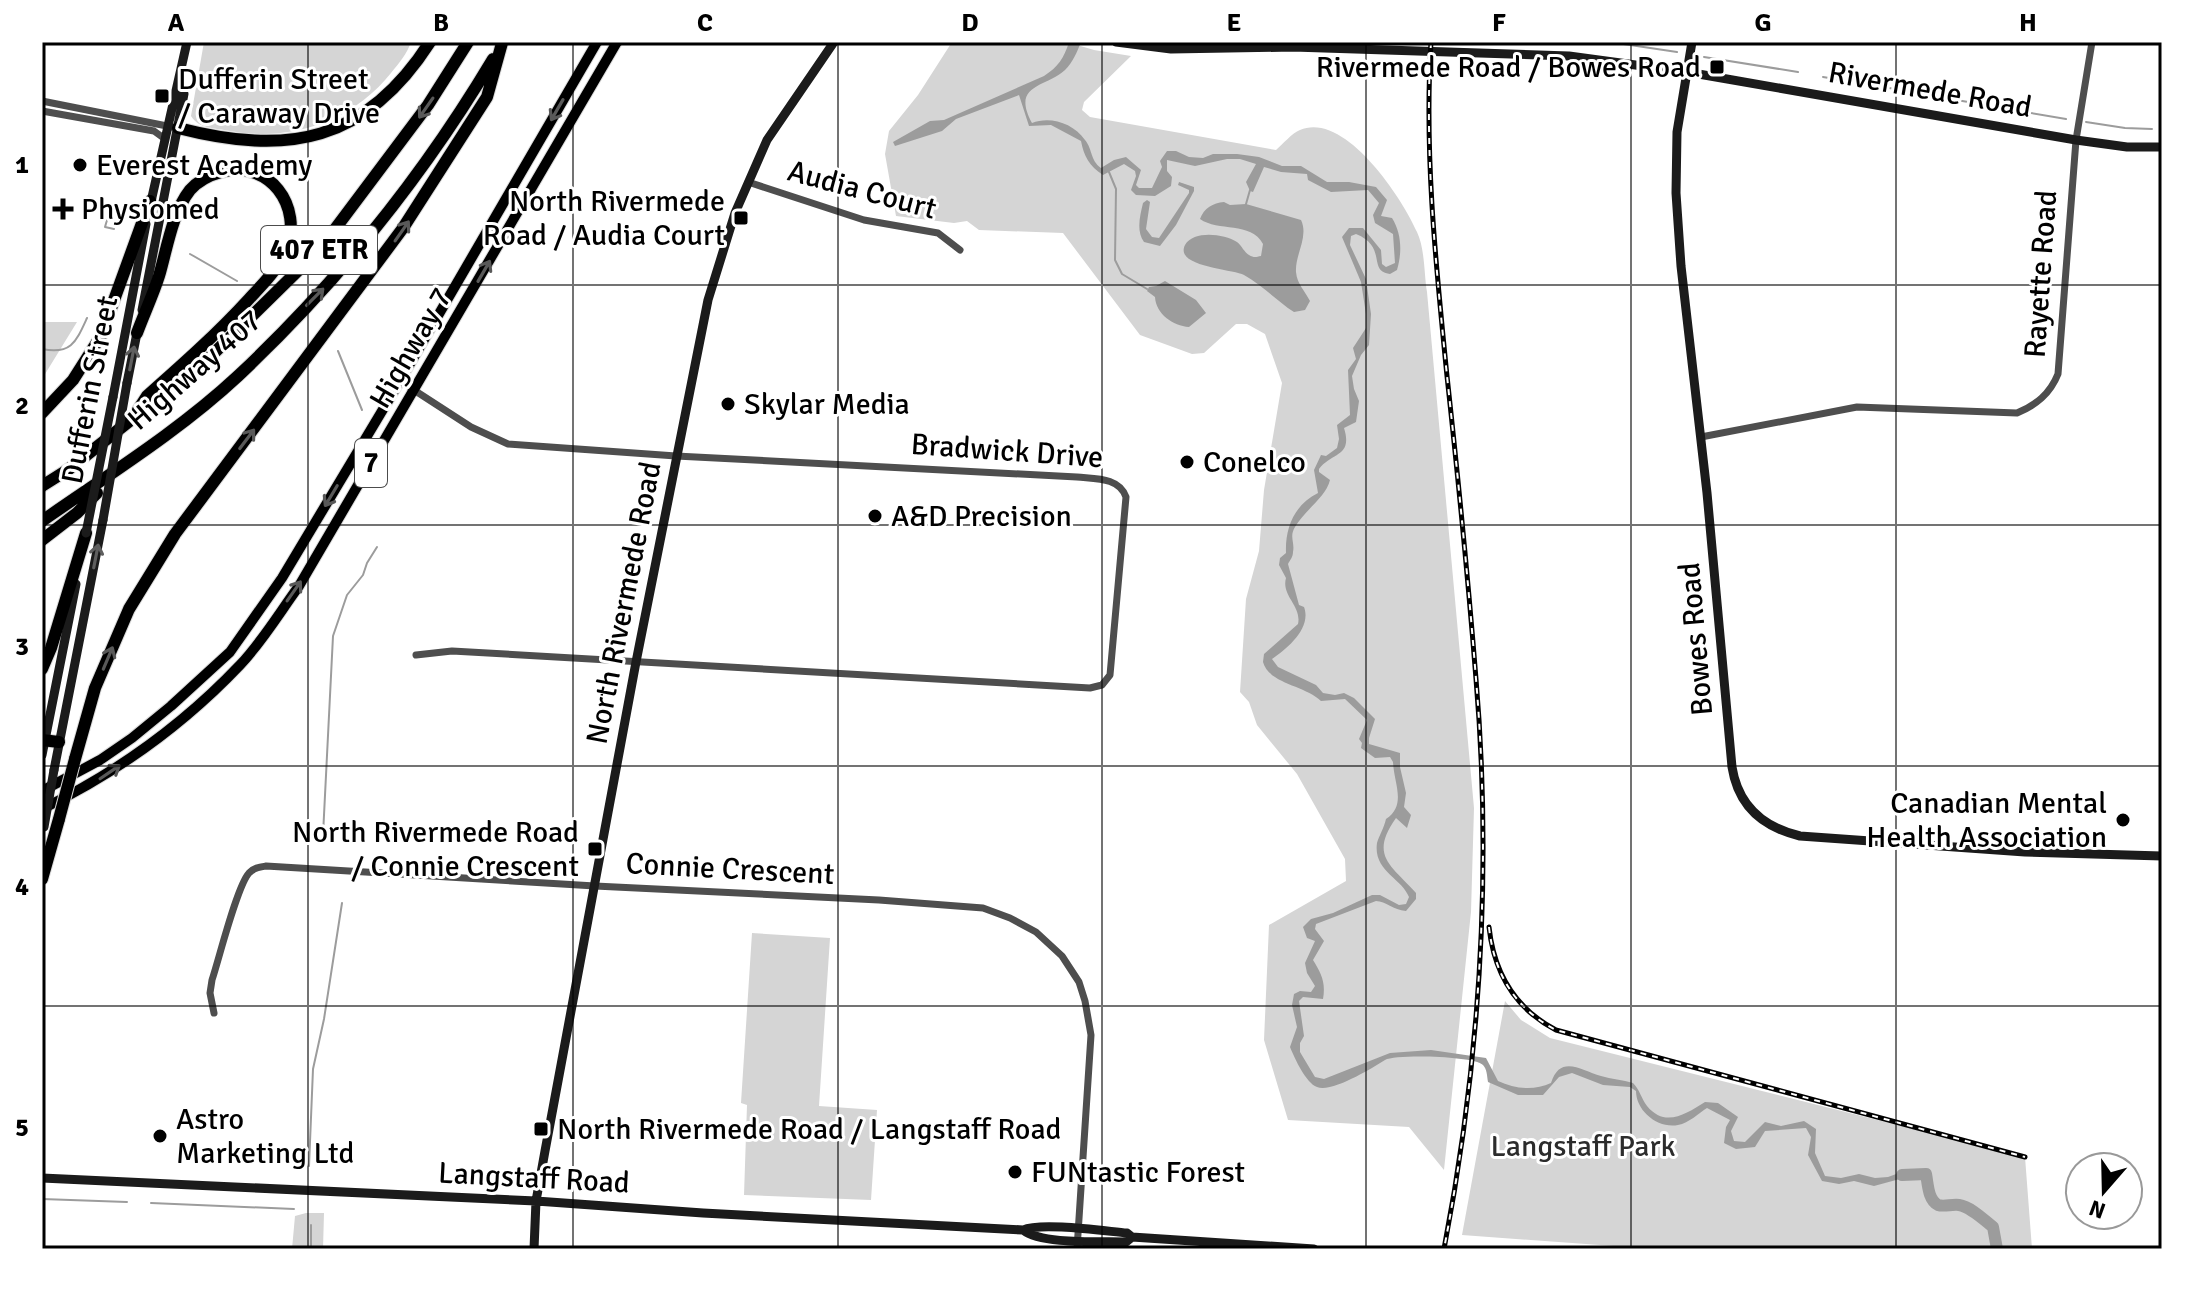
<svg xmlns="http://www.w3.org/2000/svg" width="2204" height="1291" font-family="Signika,sans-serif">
<rect width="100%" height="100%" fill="#fff"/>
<!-- green -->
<path fill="#d5d5d5" d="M204,42H411C407,54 399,63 391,73C352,122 290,142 230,131C215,128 199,129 191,116Z
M952,42H1067L1094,50L1131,56L1084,102L1082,110L1090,117L1276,150C1283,144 1292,133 1300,130C1345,111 1402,198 1417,232C1425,249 1424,274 1427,292L1474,808L1471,912L1444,1170L1409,1127L1288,1120L1264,1040L1269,925L1346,881L1345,859L1297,774L1257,725L1249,702L1240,692L1246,599L1259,551L1264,490L1282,383L1265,334L1247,324H1236L1204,353L1192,354L1140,335L1063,233L979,230L967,221L954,223L896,216L885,154L889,131L918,95Z
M42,322H77L42,379Z
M752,933L830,938L819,1106L877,1110L871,1200L744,1195L747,1105L741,1103Z
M1505,1001L1521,1020L1550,1038L2025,1157L2032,1249H1655L1462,1235Z
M306,1213H324L323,1249H292L295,1216Z"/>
<!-- water -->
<path fill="#9c9c9c" d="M1069,42H1081C1077,52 1073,62 1065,70C1045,88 1011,84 1032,123C1050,116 1073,123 1085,140C1093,150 1090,160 1101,168L1114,160L1126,157L1141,170L1136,185L1139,188H1152L1162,167L1160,161L1167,151H1176L1189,157L1203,158L1213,154H1237L1259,157L1282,166H1301L1327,182H1349L1376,187L1387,200L1381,216L1392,218C1402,234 1402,253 1397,270L1390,274C1367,271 1388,247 1356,234L1351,236L1350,245L1366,279L1371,314L1369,345L1361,355L1352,376L1354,389L1359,401L1356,422L1344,428C1353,457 1332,452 1319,469V472L1330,480C1326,497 1305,510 1295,527C1289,537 1295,542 1293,552C1293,557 1290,560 1288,564L1299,605L1304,607C1312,628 1287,649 1272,659L1278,667L1316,685L1323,693L1335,695L1344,693L1354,698L1375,719L1369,738V744L1400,753V767L1406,793L1404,807L1411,815L1407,828L1396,818C1369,856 1391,865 1416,893V899L1406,911C1393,910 1386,901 1376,901L1316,924L1315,929L1324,941L1313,960C1321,973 1326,982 1323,999L1303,997L1299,1001L1304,1036L1300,1043V1052L1315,1077L1324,1079L1390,1053L1431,1050L1486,1058L1498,1081C1515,1089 1534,1091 1551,1083C1560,1054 1581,1070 1601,1076C1611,1079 1623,1080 1633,1083C1640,1090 1641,1098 1647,1106C1665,1128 1686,1114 1705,1102L1718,1103L1738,1117L1731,1131L1734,1141L1745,1142L1765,1122L1781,1126L1804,1121L1816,1129L1815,1153L1825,1176L1841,1178L1859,1174L1875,1178L1888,1177L1910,1169L1918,1174L1874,1186L1854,1181L1839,1184L1822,1181L1808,1155L1811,1137L1806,1128L1765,1131L1755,1147L1736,1149L1724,1143L1726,1127L1730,1120L1707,1108C1699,1113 1689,1123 1678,1125C1658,1129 1636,1111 1636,1091L1630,1087L1603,1085L1572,1073L1559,1077L1543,1095H1518L1488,1082C1487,1076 1487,1069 1483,1065C1474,1056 1396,1054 1385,1060C1372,1068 1332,1093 1317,1087C1306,1083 1295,1059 1290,1047L1297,1027L1292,1005L1294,994L1300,991L1311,992L1315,986L1307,973L1305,963L1315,941L1307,938L1303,927L1311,919L1333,913L1372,895H1380L1399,905L1406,904L1409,897C1402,878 1373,871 1377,843C1379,836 1384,828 1386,819C1407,805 1394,784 1393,762L1390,757L1375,758L1361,748L1362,743L1359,739L1367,720L1345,699L1321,701C1305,685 1269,684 1263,662L1264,654L1298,624C1302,606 1281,596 1286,578L1279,565L1280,558L1286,553C1285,528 1294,505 1318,493L1314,470L1321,455L1326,456L1337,448L1339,439L1337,425L1350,415L1348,370L1356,359L1353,348L1366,328V314L1361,282L1342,237L1349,228H1363L1381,250L1382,264L1386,267L1395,263L1393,234L1375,223L1373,215L1379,203L1368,190L1331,192L1308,180L1307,174L1281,172L1264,167L1253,192L1250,191L1246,182L1256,164L1240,159H1227L1195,166L1167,160V171L1172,177L1171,186L1155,196L1136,195L1131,190L1136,176L1135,171L1124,164L1103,175C1089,166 1084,156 1081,141L1051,125L1029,126L1019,95L956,119L942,131L895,146L893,142L930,121L944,120L1044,76C1058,67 1064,58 1069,42Z
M1179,182L1194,187V191L1176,225L1160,246L1144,242C1136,231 1140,216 1143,203L1147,200L1150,202L1146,229L1152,237L1159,238L1189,193V190L1178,185Z
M1224,202L1230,205L1246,204L1301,220C1309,237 1295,254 1296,272C1297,284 1305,291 1310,301L1305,310L1294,312C1277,301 1262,285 1244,275C1233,269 1174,267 1185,245C1194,230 1224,234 1237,242C1242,246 1244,252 1249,255C1254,258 1256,257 1261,256L1263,244C1251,221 1218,232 1200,219C1204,208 1213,203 1224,202Z
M1165,281L1196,300L1206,313L1189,327C1173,326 1156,314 1155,297L1147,291L1149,287L1156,286Z"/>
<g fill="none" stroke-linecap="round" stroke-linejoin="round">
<!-- stream -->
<path stroke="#9c9c9c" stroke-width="2" d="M1610,42L1677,52
M1704,57L1798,72
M1823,77L1895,89
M1904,91L1974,103
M1983,105L2066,119
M2086,122L2125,128L2152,129
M1109,172L1116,189L1115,260L1122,274L1147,289
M1246,204L1250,190
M107,220L105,227L114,229
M190,254L237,281
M42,349C71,355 76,342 87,318
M338,351L362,410
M323,835L333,636L347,595L363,575L367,563L377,547
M309,1166L313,1069L324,1019L342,903
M42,1199L127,1202
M151,1203L294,1209
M311,1225V1249"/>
<!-- river -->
<path stroke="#9c9c9c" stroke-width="12" d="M1902,1175L1926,1174C1928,1184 1928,1200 1938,1205C1944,1207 1952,1204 1959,1205C1971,1207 1983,1219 1993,1227L1997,1249"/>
<defs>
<path id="primary" d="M42,791L100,760L132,738L171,706L230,652L282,578L400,381L597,42
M42,809C116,773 183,725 240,665C262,642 280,612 299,586L617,42"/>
<path id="highway" d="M178,128C288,156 365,143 430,42
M137,333C144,314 153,295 159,276C167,249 172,213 190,190C198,181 210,175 221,172C269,159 304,206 286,251C278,269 262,285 249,299C217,334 182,365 147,396L138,410
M42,413L73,380L101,336L150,201
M42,486L69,469L209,358L320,249L428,105L468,42
M42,521C108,475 179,431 238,376C339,281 422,178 493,59
M42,540L77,513L97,493
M42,669L51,648L86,533
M42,740L59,742
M75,759L95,688L129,609L175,534L403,228L487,97L502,43
M42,879L59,819"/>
</defs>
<!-- primary casing -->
<use href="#primary" stroke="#dbdbdb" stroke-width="12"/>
<!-- highway casing -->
<use href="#highway" stroke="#dbdbdb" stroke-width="14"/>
<!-- street -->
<path stroke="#4e4e4e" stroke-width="7" d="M42,101L172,127
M42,111L154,131L165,139
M748,182L864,220L938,233L960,250
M400,381L471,427L508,444L676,456L1077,477C1095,479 1119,477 1126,497L1110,675L1102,685L1090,688L452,651L416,655
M1701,437L1857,407L2017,413C2036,405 2050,394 2058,374L2076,140L2092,42
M214,1013L210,993L212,980C219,959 237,886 249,873C253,868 260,867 266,866L595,886L879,900L983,908L1010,918L1036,932L1062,956L1079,982L1085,1001L1091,1035L1077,1249"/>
<!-- secondary -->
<path stroke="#1b1b1b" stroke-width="9" d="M1116,42L1171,49L1293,47L1569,56L1687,72L2076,140L2127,147H2162
M1692,42L1677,132L1676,193L1681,266L1707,493L1732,767C1738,805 1762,827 1800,836L2025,852L2162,856
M150,206L187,42
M142,310L184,94L180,82
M127,383L138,328
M113,397L146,224
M42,755L76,584
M54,770L103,520
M42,1178L536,1201L703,1213L1023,1230C1041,1222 1104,1231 1127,1233L1132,1237L1314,1249
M1023,1230C1042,1245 1101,1241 1126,1242L1132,1237
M534,1249L536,1201L545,1151L636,662L708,300L735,213L767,140L834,42"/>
<!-- primary -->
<use href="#primary" stroke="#000" stroke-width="10"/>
<!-- highway -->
<use href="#highway" stroke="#000" stroke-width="12"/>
<defs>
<path id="rail" d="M1431,42C1424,153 1436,266 1447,376C1458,477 1468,578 1476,679C1492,869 1480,1062 1444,1249
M1489,927C1494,973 1514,1008 1556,1030L2025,1157"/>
</defs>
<!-- rail casing -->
<use href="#rail" stroke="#000" stroke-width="5"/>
<!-- rail -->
<use href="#rail" stroke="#fff" stroke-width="2" stroke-dasharray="6" stroke-linecap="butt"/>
<defs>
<path id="highway-bridge" d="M59,819L75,759"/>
</defs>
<!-- highway-bridge casing -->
<use href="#highway-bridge" stroke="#dbdbdb" stroke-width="14" stroke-linecap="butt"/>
<!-- secondary-bridge -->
<path stroke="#1b1b1b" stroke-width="9" d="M103,520L127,383
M86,533L113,397
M44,827L54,770"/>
<!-- highway-bridge -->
<use href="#highway-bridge" stroke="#000" stroke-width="12"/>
</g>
<!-- one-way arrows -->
<defs><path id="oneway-shaft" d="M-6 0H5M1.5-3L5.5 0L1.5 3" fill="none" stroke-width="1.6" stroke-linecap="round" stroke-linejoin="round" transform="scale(2)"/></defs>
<g stroke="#595959">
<use href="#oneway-shaft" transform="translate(426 108) rotate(125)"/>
<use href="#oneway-shaft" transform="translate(557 110) rotate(120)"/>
<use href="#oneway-shaft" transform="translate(402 231) rotate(-55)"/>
<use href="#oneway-shaft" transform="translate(484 271) rotate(-60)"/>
<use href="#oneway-shaft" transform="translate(315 297) rotate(-45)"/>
<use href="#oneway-shaft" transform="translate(247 439) rotate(-53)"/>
<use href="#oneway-shaft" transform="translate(331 496) rotate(121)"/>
<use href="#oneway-shaft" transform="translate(294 591) rotate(-55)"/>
<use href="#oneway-shaft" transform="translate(108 658) rotate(-67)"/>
<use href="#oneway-shaft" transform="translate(110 772) rotate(-34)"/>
</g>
<g stroke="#5f5f5f">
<use href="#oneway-shaft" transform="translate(132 358) rotate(-79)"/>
<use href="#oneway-shaft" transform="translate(96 556) rotate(-79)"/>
</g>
<!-- grid -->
<path fill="none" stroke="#000" stroke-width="2" stroke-opacity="0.55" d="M308,42V1249M573,42V1249M838,42V1249M1102,42V1249M1366,42V1249M1631,42V1249M1896,42V1249M42,285H2162M42,525H2162M42,766H2162M42,1006H2162"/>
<!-- markers -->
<g fill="#000" stroke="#fff" stroke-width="3">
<rect x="1709" y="59" width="16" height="16" rx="4"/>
<rect x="154" y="88" width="16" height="16" rx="4"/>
<circle cx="80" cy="165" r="8"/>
<path d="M59 197h8v8h8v8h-8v8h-8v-8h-8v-8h8z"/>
<rect x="733" y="210" width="16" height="16" rx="4"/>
<circle cx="728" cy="404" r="8"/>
<circle cx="1187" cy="462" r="8"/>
<circle cx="875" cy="516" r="8"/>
<circle cx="2123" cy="820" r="8"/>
<rect x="587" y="841" width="16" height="16" rx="4"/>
<rect x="533" y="1121" width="16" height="16" rx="4"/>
<circle cx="160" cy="1136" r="8"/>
<circle cx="1015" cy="1172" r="8"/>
</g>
<g text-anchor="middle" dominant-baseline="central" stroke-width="6" stroke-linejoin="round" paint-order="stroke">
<!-- shield labels -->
<g fill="#fff" stroke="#4c4c4c" stroke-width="2">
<rect x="261" y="226" width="116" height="48" rx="6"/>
<rect x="355" y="439" width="32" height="48" rx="6"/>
</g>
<g font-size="28" font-weight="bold" fill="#000">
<text x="319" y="250">407 ETR</text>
<text x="371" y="463">7</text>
</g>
<!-- poi labels -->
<g font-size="30" fill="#000" stroke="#fff" text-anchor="start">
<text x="1701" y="67" text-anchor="end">Rivermede Road / Bowes Road</text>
<text x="178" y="79">Dufferin Street<tspan x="178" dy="34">/ Caraway Drive</tspan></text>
<text x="96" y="165">Everest Academy</text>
<text x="725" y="201" text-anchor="end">North Rivermede<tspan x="725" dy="34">Road / Audia Court</tspan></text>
<text x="81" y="209">Physiomed</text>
<text x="744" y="404">Skylar Media</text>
<text x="1203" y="462">Conelco</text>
<text x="891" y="516">A&amp;D Precision</text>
<text x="2107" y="803" text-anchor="end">Canadian Mental<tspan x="2107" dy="34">Health Association</tspan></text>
<text x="579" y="832" text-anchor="end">North Rivermede Road<tspan x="579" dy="34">/ Connie Crescent</tspan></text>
<text x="176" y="1119">Astro<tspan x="176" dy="34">Marketing Ltd</tspan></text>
<text x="557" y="1129">North Rivermede Road / Langstaff Road</text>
<text x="1031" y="1172">FUNtastic Forest</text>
</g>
<!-- street labels -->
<g font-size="30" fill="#000" stroke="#fff">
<text transform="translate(1930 90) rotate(10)">Rivermede Road</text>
<text transform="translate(862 190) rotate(15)">Audia Court</text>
<text transform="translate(2041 274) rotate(-86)">Rayette Road</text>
<text transform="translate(411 348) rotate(-60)">Highway 7</text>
<text transform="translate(195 370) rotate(-41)">Highway 407</text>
<text transform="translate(90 390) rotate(-79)">Dufferin Street</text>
<text transform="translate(1007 451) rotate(4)">Bradwick Drive</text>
<text transform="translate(624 603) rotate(-79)">North Rivermede Road</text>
<text transform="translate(1696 639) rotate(-95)">Bowes Road</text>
<text transform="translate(730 869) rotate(3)">Connie Crescent</text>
<text transform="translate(534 1178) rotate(3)">Langstaff Road</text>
</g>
<!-- park labels -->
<g font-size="30" fill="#2c2c2c" stroke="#fff">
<text x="1583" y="1146">Langstaff Park</text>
</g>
</g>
<!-- border -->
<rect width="2204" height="1291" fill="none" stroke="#ffffff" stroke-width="88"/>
<!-- north arrow -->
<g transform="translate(2104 1191) rotate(200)"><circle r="38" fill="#ffffff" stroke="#999999" stroke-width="2"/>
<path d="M0-6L14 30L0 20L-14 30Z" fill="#000000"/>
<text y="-12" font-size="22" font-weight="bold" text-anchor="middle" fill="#000000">N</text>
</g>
<rect x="44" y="44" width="2116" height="1203" fill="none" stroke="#000" stroke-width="3"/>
<g font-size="26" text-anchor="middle" font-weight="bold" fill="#000">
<text x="176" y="31">A</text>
<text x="441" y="31">B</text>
<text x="705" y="31">C</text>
<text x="970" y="31">D</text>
<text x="1234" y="31">E</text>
<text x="1499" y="31">F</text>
<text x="1763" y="31">G</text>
<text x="2028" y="31">H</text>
<text x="22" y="173">1</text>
<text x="22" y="414">2</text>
<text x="22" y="655">3</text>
<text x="22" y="895">4</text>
<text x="22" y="1136">5</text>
</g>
</svg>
